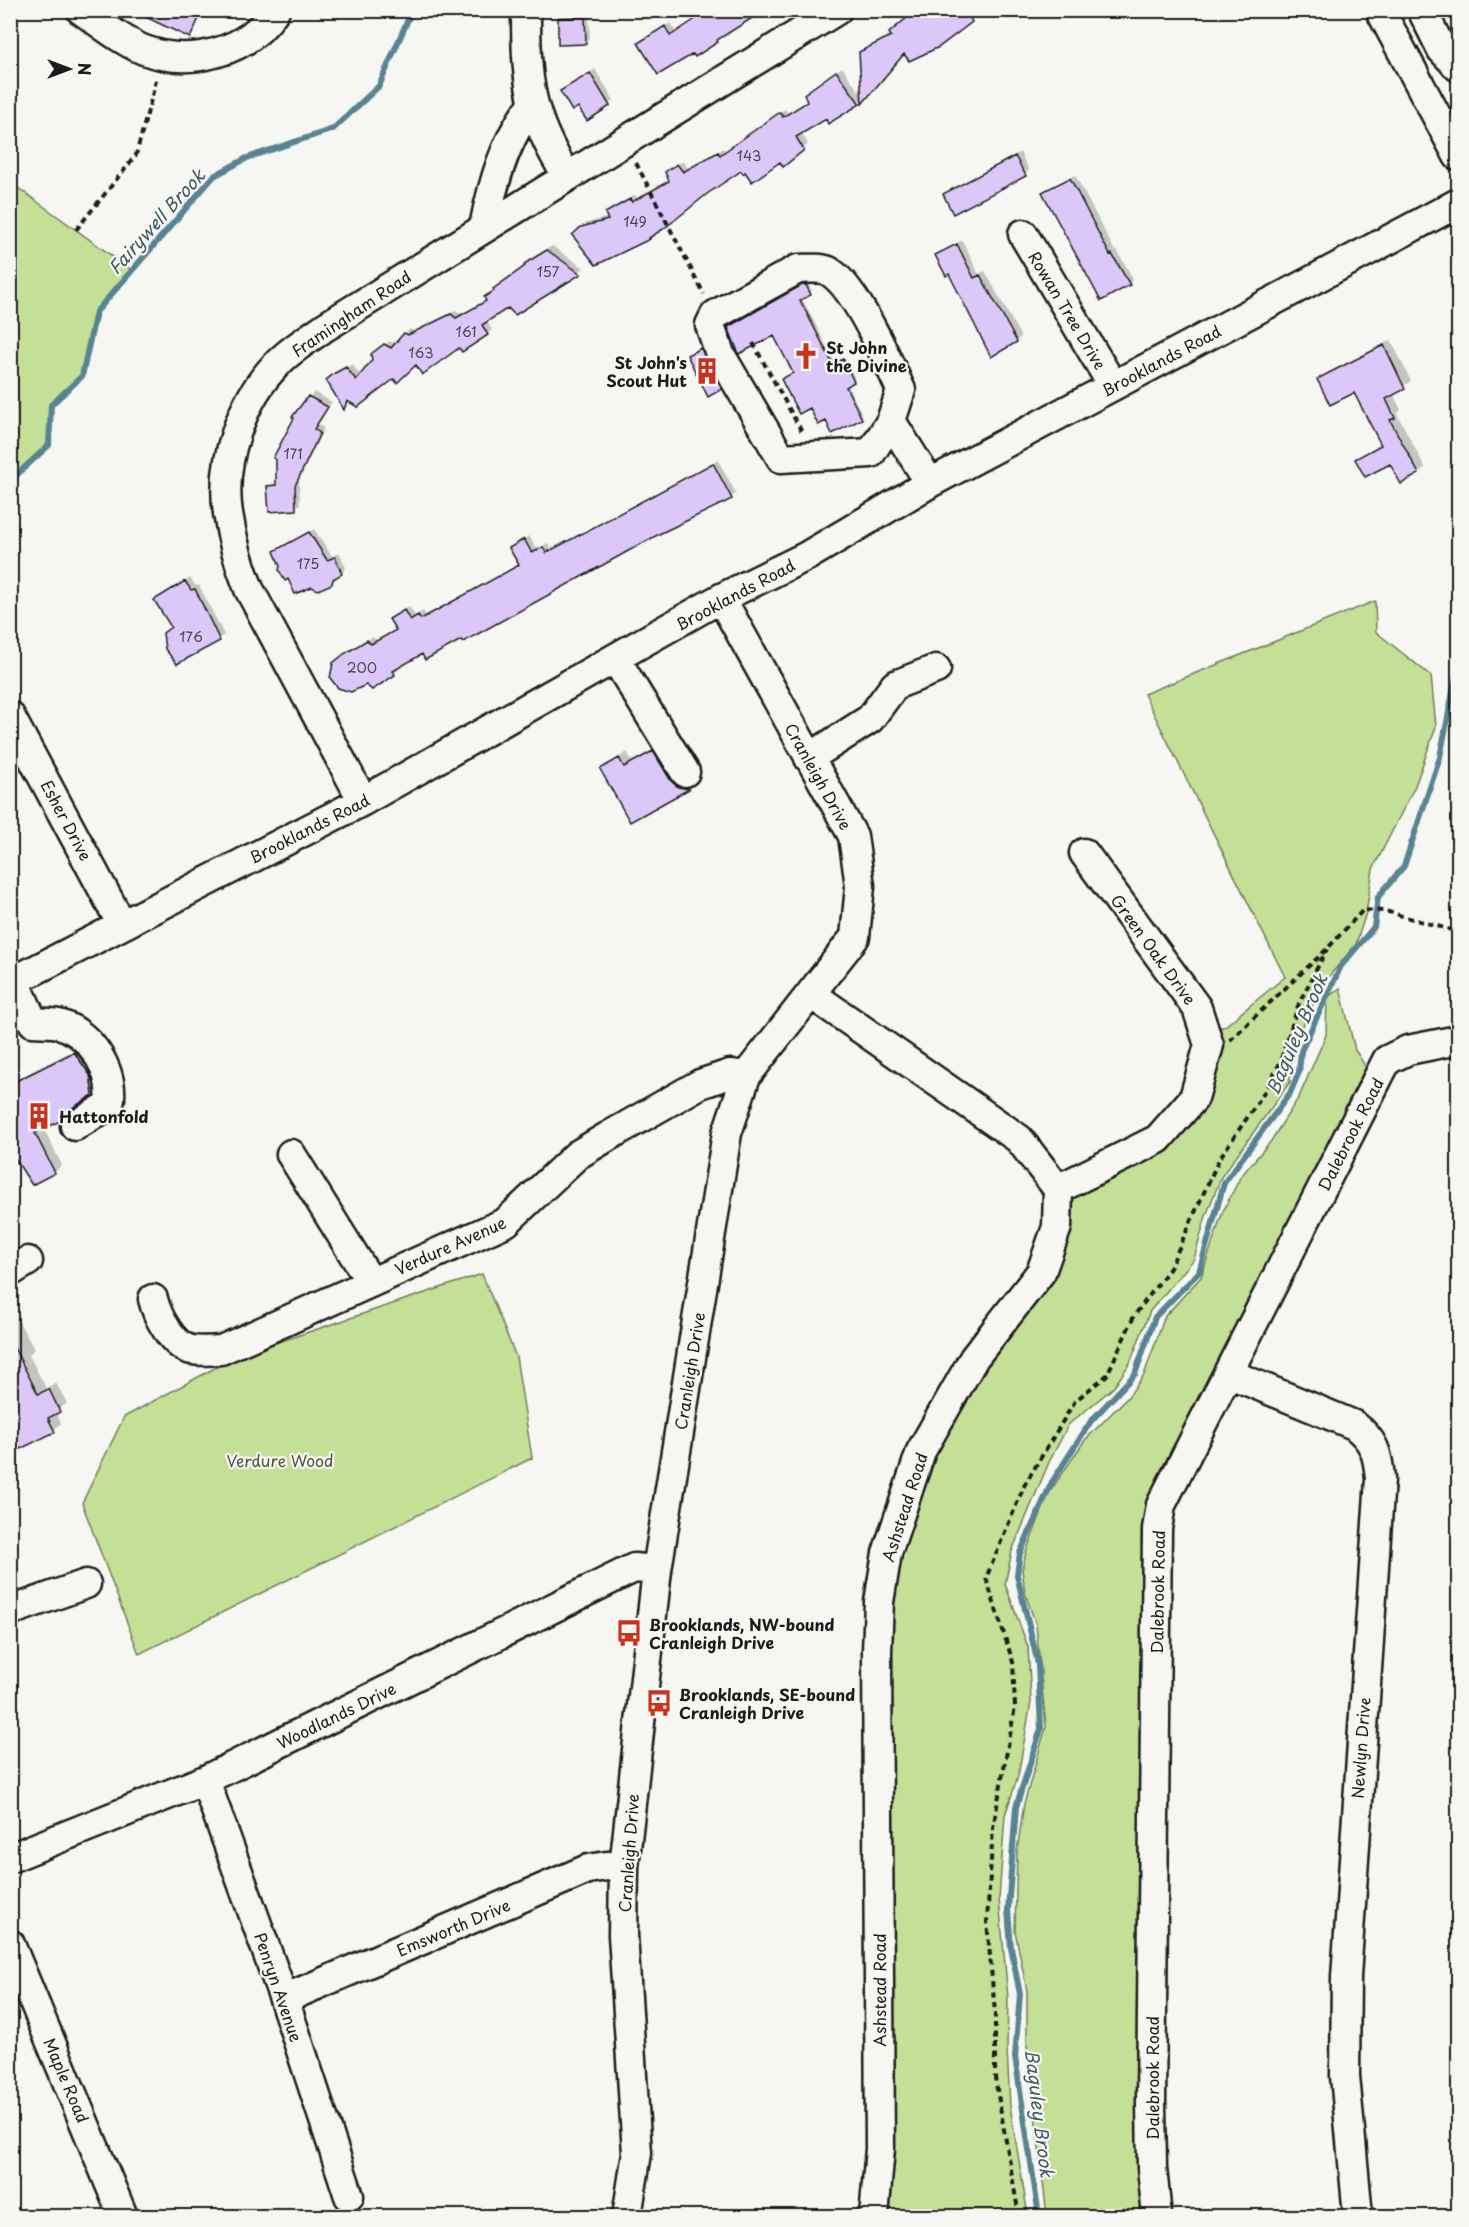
<svg xmlns="http://www.w3.org/2000/svg" width="1469" height="2227" font-family="'Playpen Sans',sans-serif">
<rect width="100%" height="100%" fill="#f6f6f2"/>
<filter id="ink" filterUnits="userSpaceOnUse"><feTurbulence type="fractalNoise" baseFrequency=".0167" numOctaves="2"/><feDisplacementMap in="SourceGraphic" scale="12" xChannelSelector="R" yChannelSelector="G"/><feConvolveMatrix kernelMatrix="1 2 1 2 8 2 1 2 1" color-interpolation-filters="sRGB"/></filter>
<g filter="url(#ink)">
<!-- green -->
<path fill="#c4e097" stroke="#707e5a" stroke-width="1.5" d="M10,182L133,271L96,312L82,376L51,405L49,445L11,481Z
M1375,601L1376,632L1431,676L1436,727L1415,786L1373,869L1366,913L1356,944L1322,985L1292,1049L1290,1082L1221,1177L1206,1216L1194,1259L1150,1311L1130,1363L1114,1387L1069,1424L1049,1462L1012,1551L1005,1584L1028,1647L1031,1702L1018,1776L1005,1815L999,1899L1008,1998L1007,2050L1010,2106L1028,2216H886L890,1598L907,1527L935,1446L1005,1335L1051,1283L1060,1257L1064,1192L1169,1140L1211,1031L1225,1026L1285,977L1144,694Z
M1340,988L1355,1050L1369,1072L1151,1500L1149,2216H1047L1027,2047V1991L1015,1931L1017,1851L1024,1804L1046,1727L1036,1625L1025,1593L1022,1570L1026,1552L1049,1493L1085,1440L1128,1397L1144,1375L1165,1316L1201,1277L1223,1211L1241,1176L1271,1141L1299,1097L1326,1035L1327,998Z
M482,1274L516,1357L532,1458L139,1654L82,1503L124,1417L237,1356Z"/>
<!-- shadow -->
<path fill="#0003" d="M136,10H203L204,11L190,36Z
M559,10H589L590,37L586,42L560,43Z
M917,10H922L925,14L930,10H983L939,46L904,52L859,102L801,132L808,144L783,165L780,159L741,169L706,193L649,238L574,235L587,223L608,217L607,213L611,208L635,195L637,198L670,179L672,168L683,161L688,168L724,148L725,151L785,109L788,113L808,101L805,94L842,67L863,97L860,53L891,34Z
M1445,10H1458V33L1457,34Z
M670,23L676,32L722,36L693,52L640,43Z
M595,69L614,100L587,119L579,105L562,92Z
M1020,152L1029,170L1025,175L945,194Z
M1075,175L1115,251L1117,250L1133,279L1129,284L1044,193Z
M962,240L979,274L985,271L1021,337L1016,341L950,272L937,255Z
M552,246L584,268L515,314L508,306L486,320L492,330L487,334L416,363L350,401L344,408L333,376L352,364L361,376L374,360L378,350L390,341L396,344L410,329L414,331L456,310L462,314L487,300L530,259Z
M808,284L812,292L802,298L835,363L845,358L855,379L847,384L863,416L833,432L794,373L775,334L732,325Z
M1391,340L1411,381L1393,393L1401,410L1397,414L1425,467L1419,473L1391,462L1356,459L1381,443L1355,391L1319,380L1326,373Z
M703,347L723,386L721,388L690,354Z
M314,392L332,402L317,424L324,428L299,480L300,504L295,508L268,487L277,482L296,418Z
M718,460L736,493L731,497L660,531L461,638L422,652L398,667L399,669L394,674L340,659L372,637L377,640L397,629L391,619L409,606L415,616L423,611L426,615L520,564L511,548L529,536L537,549L548,543L551,549Z
M314,529L332,556L340,553L346,568L331,583L282,566L276,552Z
M190,578L196,586L199,585L224,635L178,662L172,627L156,601Z
M661,745L694,781L688,788L631,820L602,769L627,752L632,761Z
M82,1046L100,1086L59,1119L43,1127L62,1165L55,1172L32,1183L10,1147V1078L13,1077L15,1080Z
M10,1305L34,1349L29,1355L46,1388L56,1383L67,1403L56,1412L61,1423L54,1430L10,1452Z"/>
<g fill="none" stroke-linecap="round" stroke-linejoin="round">
<!-- stream -->
<path stroke="#588492" stroke-width="6" d="M10,481L49,445L51,405L82,376L96,312L214,176L247,158L333,129L379,86L412,10
M1039,2216L1015,2057L1020,1994L1011,1948L1008,1910L1016,1807L1041,1729L1038,1664L1017,1575L1020,1553L1052,1482L1091,1421L1135,1374L1155,1317L1199,1272L1224,1183L1290,1093L1299,1072L1301,1051L1341,966L1374,927L1378,897L1404,866L1440,757L1458,667"/>
</g>
<!-- building -->
<path fill="#dbc8f8" stroke="#1c1c1c" stroke-width="1.5" d="M131,10H188L200,16L190,38Z
M709,10H765L717,40L718,42L695,57L693,54L658,75L638,43L665,26L670,36Z
M932,10H966L972,22L939,47L909,61L904,54L862,104L859,52L891,36L889,33L915,11L919,18Z
M585,17L586,44L558,45V18Z
M836,71L860,104L828,124L826,119L796,137L804,150L783,167L780,162L752,182L745,172L743,174L741,171L707,194L665,228L649,238L650,239L596,265L572,235L581,227L608,220L605,213L630,199L632,202L669,181L665,172L677,164L683,172L718,152L720,155L780,112L783,117L807,102L804,94Z
M590,73L610,106L587,121L578,107L572,111L560,91Z
M1015,156L1026,176L953,214L943,194Z
M1070,178L1110,255L1112,254L1130,285L1101,301L1042,192Z
M957,244L974,278L980,275L1017,342L991,357L949,274L946,276L935,255Z
M547,250L581,274L515,315L508,308L482,325L488,335L462,352L459,348L422,375L416,365L397,383L394,379L358,407L347,401L344,410L326,380L335,373L346,367L356,380L372,360L371,354L384,344L391,348L404,333L408,335L451,314L456,318L486,301L484,297L494,291L493,289L525,266L524,264Z
M802,285H806L811,295L800,300L833,364L843,359L854,382L846,387L862,419L832,434L826,421L818,425L810,408L799,414L781,379L793,373L774,336L739,354L728,327Z
M1384,345L1405,389L1386,399L1395,418L1390,420L1419,474L1401,484L1390,464L1365,477L1355,459L1381,445L1354,393L1330,405L1317,379Z
M701,348L722,389L708,397L687,355Z
M308,396L328,407L314,429L320,433L295,486L296,510L269,512L267,486L276,485V460L273,458L294,418L292,417Z
M713,463L732,499L661,533L463,642L461,640L425,660L422,654L393,671L395,675L372,690L366,685L351,692L338,688L330,678L333,663L344,654L367,640L371,644L396,630L389,619L404,610L410,620L418,615L421,619L519,565L509,548L524,539L532,553L543,547L546,553Z
M309,532L327,560L335,557L342,574L333,579L332,584L318,590L312,587L295,594L288,579L285,581L279,570L280,566L274,551Z
M185,581L191,590L195,589L220,641L177,664L165,649L163,633L171,627L154,600Z
M653,751L671,781L678,787L689,789L630,822L600,769L619,758L624,767Z
M74,1052L90,1075L93,1095L66,1112L60,1121L35,1133L55,1173L32,1185L10,1151V1084Z
M10,1340L38,1394L49,1389L60,1412L48,1418L55,1432L10,1454Z"/>
<g fill="none" stroke-linecap="round" stroke-linejoin="round">
<defs>
<path id="minor" d="M81,10C100,23 122,41 144,50C190,67 248,53 275,10
M526,10C526,80 529,117 567,176
M1380,10L1458,156
M1422,10L1442,50L1458,67
M484,227C492,187 505,137 533,105
M1023,234L1113,386
M798,269C807,269 823,267 830,272C856,288 888,361 901,390L891,421L871,453L781,458L720,354L710,325L715,315Z
M891,421L930,483
M615,658L685,772
M10,716L122,925
M809,758L870,719L895,685L936,669
M363,801L249,589C239,564 232,540 228,513C220,462 242,397 280,361C293,348 310,338 325,327L837,10
M15,981L33,1022C42,1023 53,1022 62,1025C92,1035 116,1074 109,1105L75,1126
M10,983L363,801L721,598L807,556L930,483L1458,203
M811,994L1019,1139L1058,1189L1057,1227L1041,1272L974,1358L921,1451L887,1553L879,1602L877,1651L880,2149L874,2216
M291,1154L370,1281
M1058,1189L1158,1139L1194,1098L1209,1045L1197,1008L1084,853
M10,1272L28,1261
M153,1299C157,1316 173,1347 192,1350C201,1352 212,1350 221,1350L506,1222L577,1155L607,1137L700,1084L730,1074L746,1076
M1228,1373L1354,1425C1374,1440 1378,1454 1380,1479L1346,1977L1345,2076L1358,2216
M10,1611L86,1584
M205,1780L284,1999L349,2196
M10,1858L205,1780L634,1568L657,1570
M10,1944L123,2216
M284,1999L588,1869L607,1866L624,1867
M627,2216L637,2153L623,1935L624,1867L657,1570L727,1133L746,1076L855,937L860,886L853,836L721,598
M1157,2216L1152,2168L1151,2103L1157,1529L1161,1505L1387,1060L1408,1050L1458,1040"/>
</defs>
<!-- minor casing -->
<use href="#minor" stroke="#1c1c1c" stroke-width="33"/>
<!-- path -->
<path stroke="#1c1c1c" stroke-width="4" stroke-dasharray="6 4.5" stroke-linecap="butt" d="M636,163L704,294
M76,230L136,155L157,77
M753,343L803,434
M1230,1040L1327,949L1363,910L1385,911L1458,932
M1019,2216L995,2078V2013L987,1922L993,1828L1015,1707L1013,1662L986,1578L1025,1484L1075,1401L1107,1375L1134,1316L1170,1268L1219,1159L1262,1096L1279,1065L1299,1003L1327,949"/>
<!-- minor -->
<use href="#minor" stroke="#f6f6f2" stroke-width="28"/>
</g>
</g>
<!-- icons -->
<defs>
<symbol id="church-bare" viewBox="-9 -9 18 18"><path d="M-1.2-6h2.4v3.5h3.3v2.4h-3.3V6h-2.4V-.1h-3.3v-2.4h3.3Z" fill="#c8321e" stroke="#f6f6f2" stroke-width="2.5" paint-order="stroke"/></symbol>
<symbol id="building-bare" viewBox="-9 -9 18 18"><path d="M-4-6H4V6H1V3H-1V6H-4ZM-2.5-4.3h1.7v1.8h-1.7ZM.8-4.3h1.7v1.8H.8ZM-2.5-1h1.7V.8h-1.7ZM.8-1h1.7V.8H.8Z" fill="#c8321e" stroke="#f6f6f2" stroke-width="2.5" paint-order="stroke"/></symbol>
<symbol id="bus-bare" viewBox="-9 -9 18 18"><path d="M-5-6H5V4H4V6H2V4H-2V6H-4V4H-5ZM-3.5-4V0h7V-4ZM-3.5 1.2v1.5H-2V1.2ZM2 1.2v1.5H3.5V1.2Z" fill="#c8321e" stroke="#f6f6f2" stroke-width="2.5" paint-order="stroke"/></symbol>
</defs>
<g fill-rule="evenodd">
<use href="#church-bare" x="787" y="337" width="38" height="38"/>
<use href="#building-bare" x="688" y="352" width="38" height="38"/>
<use href="#building-bare" x="20" y="1097" width="38" height="38"/>
<use href="#bus-bare" x="610" y="1614" width="38" height="38"/>
<use href="#bus-bare" x="640" y="1684" width="38" height="38"/>
</g>
<g text-anchor="middle" dominant-baseline="central" stroke-width="4.5" stroke-linejoin="round" paint-order="stroke">
<!-- number labels -->
<g font-size="14" fill="#4c4753">
<text x="749" y="155">143</text>
<text x="635" y="221">149</text>
<text x="548" y="271">157</text>
<text x="466" y="331">161</text>
<text x="421" y="352">163</text>
<text x="293" y="453">171</text>
<text x="308" y="563">175</text>
<text x="191" y="636">176</text>
<text x="362" y="667">200</text>
</g>
<!-- street labels -->
<g font-size="16" fill="#1c1c1c" stroke="#f6f6f2">
<text transform="translate(1068 310) rotate(59)">Rowan Tree Drive</text>
<text transform="translate(351 313) rotate(-34)">Framingham Road</text>
<text transform="translate(1161 360) rotate(-28)">Brooklands Road</text>
<text transform="translate(735 594) rotate(-28)">Brooklands Road</text>
<text transform="translate(819 776) rotate(61)">Cranleigh Drive</text>
<text transform="translate(67 820) rotate(62)">Esher Drive</text>
<text transform="translate(309 828) rotate(-27)">Brooklands Road</text>
<text transform="translate(1154 949) rotate(54)">Green Oak Drive</text>
<text transform="translate(1350 1134) rotate(-63)">Dalebrook Road</text>
<text transform="translate(450 1245) rotate(-24)">Verdure Avenue</text>
<text transform="translate(689 1371) rotate(-81)">Cranleigh Drive</text>
<text transform="translate(904 1507) rotate(-72)">Ashstead Road</text>
<text transform="translate(1157 1592) rotate(-89)">Dalebrook Road</text>
<text transform="translate(336 1715) rotate(-26)">Woodlands Drive</text>
<text transform="translate(1360 1748) rotate(-86)">Newlyn Drive</text>
<text transform="translate(628 1853) rotate(-86)">Cranleigh Drive</text>
<text transform="translate(453 1927) rotate(-23)">Emsworth Drive</text>
<text transform="translate(279 1987) rotate(71)">Penryn Avenue</text>
<text transform="translate(879 1990) rotate(-90)">Ashstead Road</text>
<text transform="translate(1152 2078) rotate(-90)">Dalebrook Road</text>
<text transform="translate(67 2080) rotate(67)">Maple Road</text>
</g>
<!-- poi labels -->
<g font-size="16" font-weight="bold" fill="#1c1c1c" stroke="#f6f6f2" text-anchor="start">
<text x="826" y="347">St John<tspan x="826" dy="18">the Divine</tspan></text>
<text x="687" y="362" text-anchor="end">St John's<tspan x="687" dy="18">Scout Hut</tspan></text>
<text x="59" y="1116">Hattonfold</text>
<text x="649" y="1624">Brooklands, NW-bound<tspan x="649" dy="18">Cranleigh Drive</tspan></text>
<text x="679" y="1694">Brooklands, SE-bound<tspan x="679" dy="18">Cranleigh Drive</tspan></text>
</g>
<!-- park labels -->
<g font-size="16" fill="#4e5741" stroke="#f6f6f2">
<text x="280" y="1460">Verdure Wood</text>
</g>
<!-- water labels -->
<g font-size="18" font-style="italic" fill="#3f5961" stroke="#f6f6f2">
<text transform="translate(156 221) rotate(-48)">Fairywell Brook</text>
<text transform="translate(1296 1034) rotate(-67)">Baguley Brook</text>
<text transform="translate(1040 2113) rotate(83)">Baguley Brook</text>
</g>
</g>
<!-- margin -->
<rect width="1469" height="2227" fill="none" stroke="#f6f6f2" stroke-width="36"/>
<rect x="18" y="18" width="1433" height="2191" fill="none" stroke="#1c1c1c" stroke-width="2" filter="url(#ink)"/>
<!-- north arrow -->
<g transform="translate(69 69) rotate(90)" stroke="#f6f6f2" stroke-width="4.5" paint-order="stroke">
<path d="M0-4.5L10 22L0 15L-10 22Z" fill="#1c1c1c"/>
<text y="-9" font-size="16" font-weight="bold" text-anchor="middle" fill="#1c1c1c">N</text>
</g>
</svg>
